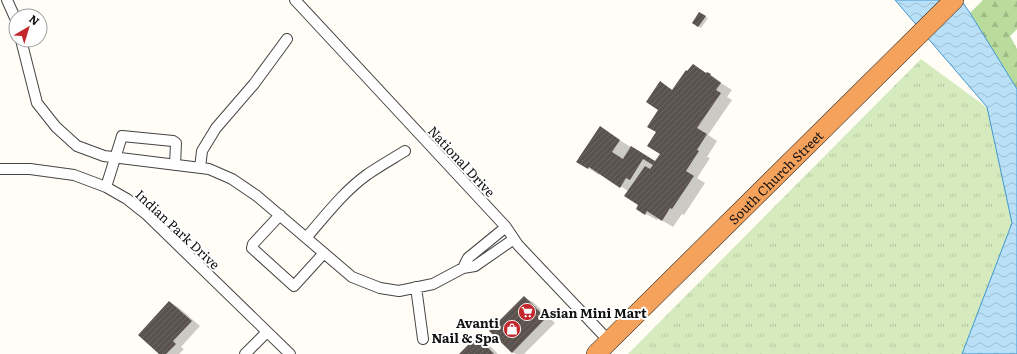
<svg xmlns="http://www.w3.org/2000/svg" width="1017" height="354" font-family="Literata,serif">
<defs>
<pattern id="grass-tufts" width="24" height="20" patternUnits="userSpaceOnUse"><rect width="24" height="20" fill="#d5ebbd"/><path d="M3 7l-1-3M5 7V3M7 7l1-3M15 17l-1-3M17 17v-4M19 17l1-3" fill="none" stroke="#b6c8a1"/></pattern>
<pattern id="forest-firs" width="22" height="20" patternUnits="userSpaceOnUse"><rect width="22" height="20" fill="#b9dc9c"/><path d="M5 1l3.5 6h-7zM16 11l3.5 6h-7z" fill="#9ebc85"/></pattern>
<pattern id="water-waves" width="16" height="10" patternUnits="userSpaceOnUse"><rect width="16" height="10" fill="#b9e0f7"/><path d="M0 5q4-4 8 0t8 0" fill="none" stroke="#9ebfd3"/></pattern>
<pattern id="building-hatch" width="6" height="6" patternUnits="userSpaceOnUse"><rect width="6" height="6" fill="#5a524d"/><path d="M-1 1l2-2M0 6l6-6M5 7l2-2" fill="none" stroke="#6d6662"/></pattern>
</defs>
<rect width="100%" height="100%" fill="#fffdf5"/>
<!-- grass -->
<path fill="url(#grass-tufts)" d="M921,59L1017,130V354H628Z"/>
<!-- forest -->
<path fill="url(#forest-firs)" d="M983,0H1017V29L1010,36L1017,49V89L970,13Z"/>
<!-- water -->
<path fill="url(#water-waves)" stroke="#3f96cf" d="M895,0H961L970,13L1017,89V354H962L1012,223L987,107Z"/>
<!-- shadow -->
<path fill="#0003" d="M700,14L708,18L701,28L693,23Z
M693,65L707,74V80L711,75L721,82V83L732,90L727,97L732,100L708,135L717,141L707,157L710,158L697,178L705,183L684,215L682,214L673,227L658,218L657,220L637,209L639,205L628,191L600,173L599,175L588,168L600,128L655,162L662,154L658,132L660,110V83L673,90Z
M524,297L533,302L555,323L524,354H516L512,352Z
M169,302L178,307L200,326L181,347L184,349L179,354H160Z
M477,337L488,344L498,354H460Z"/>
<!-- building -->
<path fill="url(#building-hatch)" d="M699,12L706,16L698,27L692,23Z
M693,64L706,73L707,72L711,74L710,75L721,83L716,90L721,93L697,128L707,134L697,150L699,151L686,171L694,176L672,209L670,208L662,221L647,211L645,215L636,209L638,205L624,196L645,166L650,169L653,165L643,159L630,180L626,178L620,188L589,167L588,169L576,162L600,126L620,140L612,152L623,159L631,146L655,161L660,154L647,146L656,132L647,127L658,110L646,102L660,81L672,90L686,70L687,71Z
M524,296L546,318L512,353L489,331Z
M169,301L192,321L173,341L176,344L166,354H159L138,335Z
M477,336L494,354H459Z"/>
<g fill="none" stroke-linecap="round" stroke-linejoin="round">
<defs>
<path id="street" d="M7,0L16,20
M295,0L506,227L518,245L609,341
M21,40L37,103L56,127L77,146L104,156L209,169L232,179L257,196L352,277L380,288L399,291L433,284L463,268L475,266L514,239
M200,168L202,151L216,128L254,84L287,39
M0,169H30L74,175L106,187L127,199L146,214L290,354
M106,187L122,136L173,141L176,143L175,165
M280,215L253,244L252,248L294,286L324,253
M306,238C325,216 344,191 368,174C380,166 392,159 405,151
M463,268L468,258L506,227
M416,287L423,339
M245,354L267,332"/>
<g id="highway">
<path id="s1" d="M596,354L954,0"/>
</g>
</defs>
<!-- street casing -->
<use href="#street" stroke="#444" stroke-width="12"/>
<!-- highway casing -->
<use href="#highway" stroke="#222" stroke-width="20"/>
<!-- street -->
<use href="#street" stroke="#fff" stroke-width="10"/>
<!-- highway -->
<use href="#highway" stroke="#f5a25d" stroke-width="19"/>
</g>
<!-- icons -->
<defs>
<symbol id="supermarket-disc" viewBox="-11 -11 22 22"><circle r="9.5" fill="#c4262e" stroke="#fff"/><path d="M-6-5.5h2.5l.6 2H6L4.5 2H-2.5L-4.4-4H-6ZM-1.5 3.2a1.3 1.3 0 1 0 .1 0ZM3 3.2a1.3 1.3 0 1 0 .1 0Z" fill="#fff"/></symbol>
<symbol id="shop-disc" viewBox="-11 -11 22 22"><circle r="9.5" fill="#c4262e" stroke="#fff"/><path d="M-5-2.5h2.3a2.7 3.5 0 0 1 5.4 0H5L5.5 6h-11ZM-1.5-2.5h3a1.5 2.3 0 0 0-3 0Z" fill="#fff"/></symbol>
</defs>
<g fill-rule="evenodd">
<use href="#supermarket-disc" x="517" y="302" width="20" height="20"/>
<use href="#shop-disc" x="502" y="319" width="20" height="20"/>
</g>
<g text-anchor="middle" dominant-baseline="central" stroke-width="4" stroke-linejoin="round" paint-order="stroke">
<!-- street labels -->
<g font-size="13" fill="#111" stroke="#fff">
<text transform="translate(462 161) rotate(47)">National Drive</text>
<text stroke="none"><textPath href="#s1" startOffset="252">South Church Street</textPath></text>
<text transform="translate(178 229) rotate(43)">Indian Park Drive</text>
</g>
<!-- poi labels -->
<g font-size="13" font-weight="bold" fill="#111" stroke="#fff" text-anchor="start">
<text x="540" y="312">Asian Mini Mart</text>
<text x="499" y="322" text-anchor="end">Avanti<tspan x="499" dy="15">Nail &amp; Spa</tspan></text>
</g>
</g>
<!-- north arrow -->
<g transform="translate(28 28) rotate(38)"><circle r="19" fill="#ffffff" stroke="#a0a0a0"/>
<path d="M0-3L7 15L0 10L-7 15Z" fill="#c4262e"/>
<text y="-6" font-size="11" font-weight="bold" text-anchor="middle" fill="#111111">N</text>
</g>
</svg>
